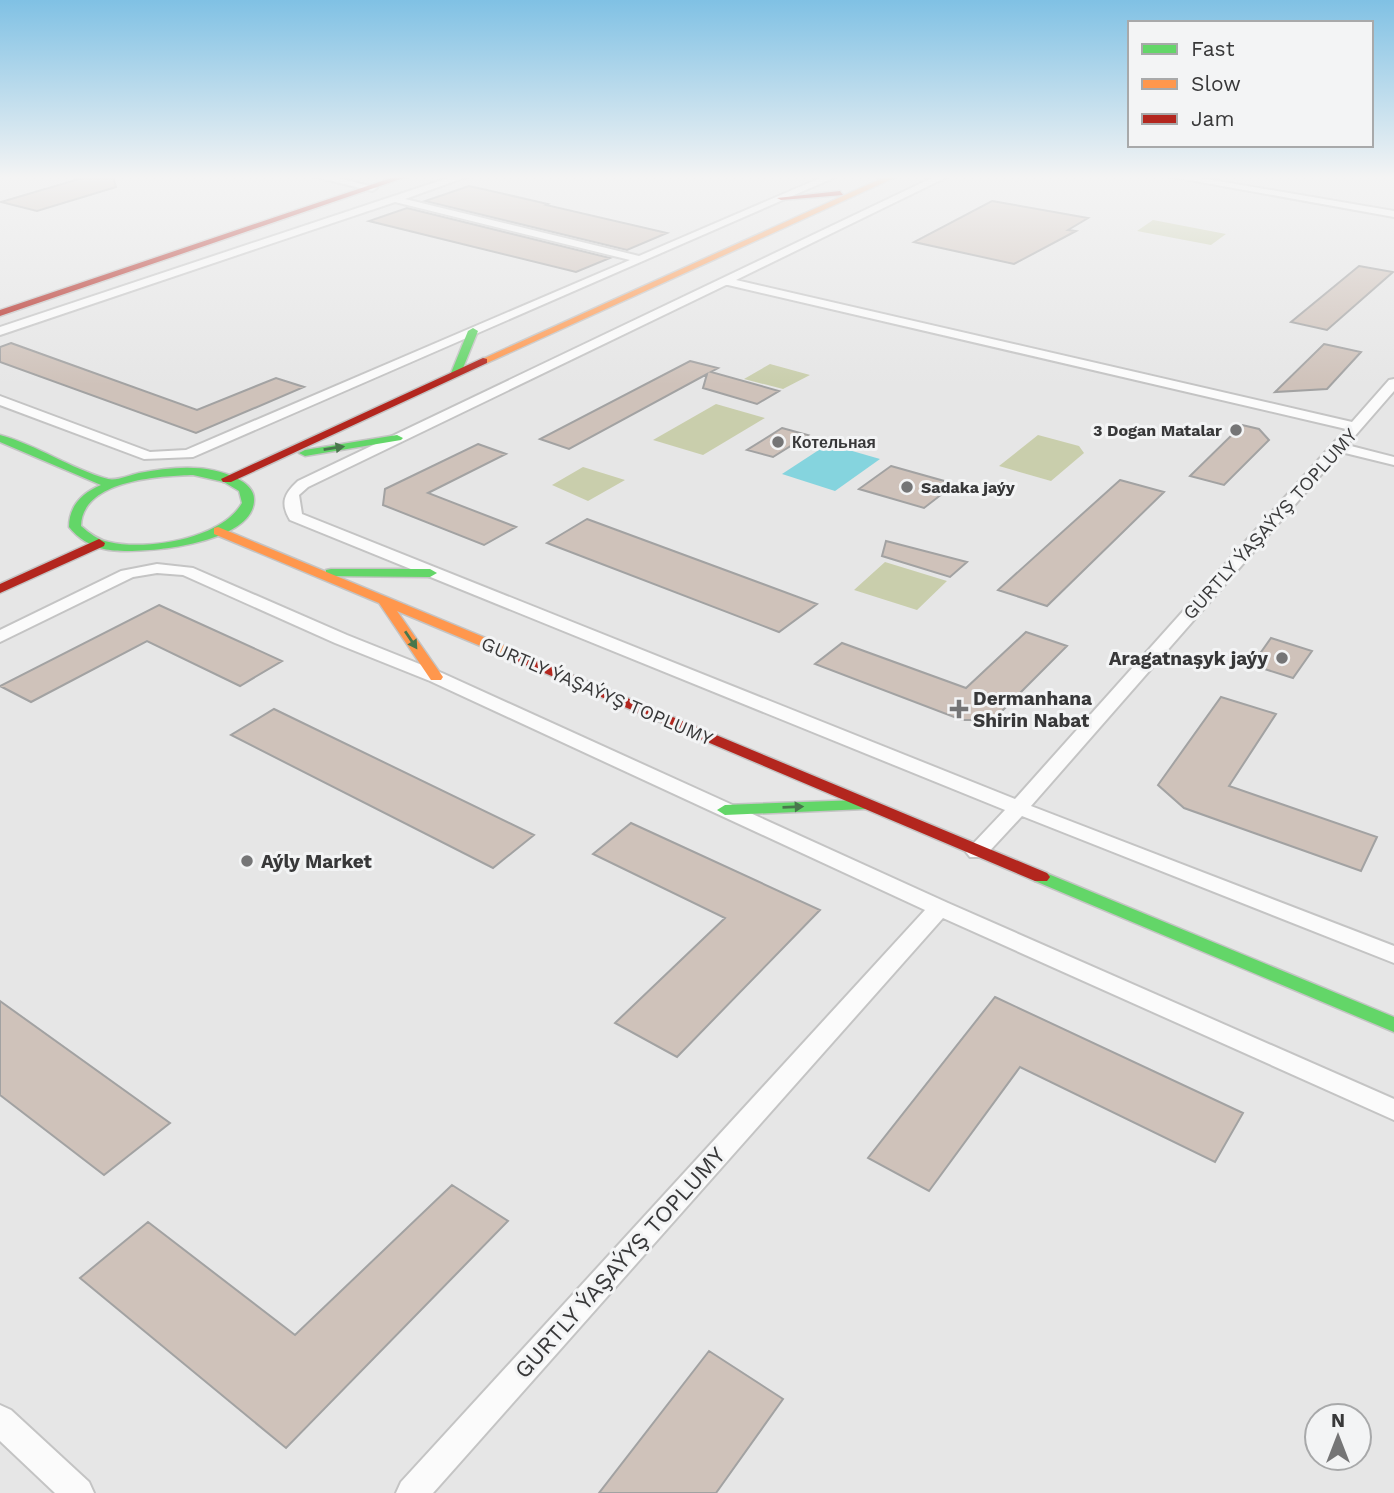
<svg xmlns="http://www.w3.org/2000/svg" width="1394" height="1493" font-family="'Work Sans',sans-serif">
<rect width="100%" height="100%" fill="#e6e6e6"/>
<!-- green -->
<path fill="#c9ceac" d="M1153,220L1226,234L1211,245L1137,231Z
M770,364L810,375L783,389L744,379Z
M716,404L765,418L703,455L653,440Z
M1038,435L1079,446L1084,453L1051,481L999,466Z
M583,467L625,480L588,501L552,485Z
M885,562L947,581L917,610L854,590Z"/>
<!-- water -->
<path fill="#85d4de" d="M828,444L880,459L835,491L782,474Z"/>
<!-- building -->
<path fill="#cfc2ba" stroke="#a2a2a2" stroke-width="2" d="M89,176H113L116,187L37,211L1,202Z
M469,186L548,204L546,205L667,233L627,250L425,201Z
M992,201L1088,218L1068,230L1076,231L1014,264L914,242Z
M407,208L610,258L576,272L369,221Z
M1359,266L1393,272L1327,330L1291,322Z
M11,343L197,410L276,378L304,387L196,433L0,362V347Z
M1324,344L1361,352L1327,389L1275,392Z
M690,361L718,368L711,372L779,391L757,404L703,388L707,374L569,449L540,439Z
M1242,425L1259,429L1269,440L1224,485L1190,476Z
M782,428L808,435L773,457L747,450Z
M478,444L506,454L428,493L516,527L484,545L383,505L385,489Z
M891,466L955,484L924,508L859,489Z
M1120,480L1164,492L1047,606L998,590Z
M587,519L817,604L779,632L547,543Z
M886,541L967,562L950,577L882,556Z
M159,605L282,661L240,686L147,641L31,702L0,686Z
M1026,632L1067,646L993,720H962L815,664L842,643L966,688Z
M1271,638L1312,651L1293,678L1252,665Z
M1221,697L1276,714L1229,786L1377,837L1361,871L1184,808L1158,785Z
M274,709L534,835L493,868L231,735Z
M631,823L820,910L677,1057L615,1023L725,918L593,854Z
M995,997L1243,1113L1215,1162L1020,1067L929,1191L868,1158Z
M0,1001L170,1123L104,1175L0,1095Z
M452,1185L508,1221L286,1448L80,1278L148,1222L295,1335Z
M709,1351L783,1399L716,1493H599Z"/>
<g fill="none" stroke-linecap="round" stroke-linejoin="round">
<defs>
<path id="street" d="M312,176H331L377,188L372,191Z
M454,176H469L405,199L639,256L825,176H838L193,457L144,459L0,405V396L150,452L186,450L630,260L395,202L0,335V327Z
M936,176H949L736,280L1352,422L1389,380L1394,379V391L1347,445L1394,457V465L1341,452L1031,806L1394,946V963L1022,816L984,857H970L966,852L970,847L1005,810L290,520C280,503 284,494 298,481ZM726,285H728L1346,429L1015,799L302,514L299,495L308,487Z
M1167,176H1189L1394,211V217Z
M157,564L193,568L347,635L442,673L948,903L1394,1099V1120L943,918L433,1493H396L401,1482L925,910L430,681L335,643L183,575L157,573L133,577L0,642V630L121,571Z
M0,1405L11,1410L89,1482L94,1493H55L0,1441Z"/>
<path id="fast" d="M473,328L478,331L461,373L452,375L451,373L468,331Z
M0,435C37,445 71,469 108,479C117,481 130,475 139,473C171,467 208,463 238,479C246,483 254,490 254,499C256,545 135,556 104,549C90,546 78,538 69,527C69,506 82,493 101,485L0,442ZM193,475L224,482L239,491L242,503C222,539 146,551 109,542C98,540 89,533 81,526C82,480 159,476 193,475Z
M397,435L403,438L401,440L305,456L299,453L305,450Z
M331,569H430L437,573L430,577L326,576V570Z
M859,800L867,805L865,809L725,815L717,810L725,805Z
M1041,871L1394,1017V1032L1035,881L1032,877L1035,873Z"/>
<path id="slow" d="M887,176H898L487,363L478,361Z
M218,527L517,651L519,654L517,657H507L397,611L443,677L441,680H431L379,603L214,534V528Z"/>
<path id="jam" d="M397,176H409L0,316V310Z
M840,191L843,195L781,200L777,198Z
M483,358L487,359V363L231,482H223L221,479Z
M99,539L105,543L104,546L0,593V584Z
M512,650L1047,873L1050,877L1047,881H1035L507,657L505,654L507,651Z"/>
</defs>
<!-- street casing -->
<use href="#street" stroke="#c4c4c4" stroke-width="4"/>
<!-- fast casing -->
<use href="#fast" stroke="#c4c4c4" stroke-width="3"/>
<!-- slow casing -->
<use href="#slow" stroke="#c4c4c4" stroke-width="3"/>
<!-- jam casing -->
<use href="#jam" stroke="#c4c4c4" stroke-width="3"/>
<!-- street -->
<use href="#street" fill="#fbfbfb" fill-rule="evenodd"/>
<!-- fast -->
<use href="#fast" fill="#63d668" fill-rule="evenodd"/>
<!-- slow -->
<use href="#slow" fill="#ff974d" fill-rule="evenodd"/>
<!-- jam -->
<use href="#jam" fill="#b3261e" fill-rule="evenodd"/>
</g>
<!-- one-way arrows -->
<defs><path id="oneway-solid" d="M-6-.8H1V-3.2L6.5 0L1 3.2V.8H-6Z" transform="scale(1.75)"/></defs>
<g fill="#49774c">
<use href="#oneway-solid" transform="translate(334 448) rotate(-9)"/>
<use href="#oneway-solid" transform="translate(411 640) rotate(56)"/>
<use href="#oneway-solid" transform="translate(793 807) rotate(-2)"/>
</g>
<!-- sky -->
<linearGradient id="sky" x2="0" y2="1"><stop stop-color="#80c1e4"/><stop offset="0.46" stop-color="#f4f4f4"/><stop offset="1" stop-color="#f4f4f4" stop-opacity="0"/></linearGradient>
<rect width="1394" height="385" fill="url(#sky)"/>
<!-- markers -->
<g fill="#757576" stroke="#f3f4f5" stroke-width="2.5">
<circle cx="1236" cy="430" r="7"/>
<circle cx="778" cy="442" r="7"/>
<circle cx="907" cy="487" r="7"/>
<circle cx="1282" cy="658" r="7"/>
<path d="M955.5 698.5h7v7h7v7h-7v7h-7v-7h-7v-7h7z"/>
<circle cx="247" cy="861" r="7"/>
</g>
<g text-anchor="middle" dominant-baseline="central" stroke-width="6" stroke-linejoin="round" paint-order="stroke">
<!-- far-poi labels -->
<g font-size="16" font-weight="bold" fill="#383839" stroke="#f3f4f5" text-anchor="start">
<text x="1222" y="430" text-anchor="end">3 Dogan Matalar</text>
<text x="792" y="442">Котельная</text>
<text x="921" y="487">Sadaka jaýy</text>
</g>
<!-- street labels -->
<g font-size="19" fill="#383839" stroke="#f3f4f5">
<text transform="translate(1270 524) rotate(-48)">GURTLY ÝAŞAÝYŞ TOPLUMY</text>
<text transform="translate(597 691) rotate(23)">GURTLY ÝAŞAÝYŞ TOPLUMY</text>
</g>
<!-- poi labels -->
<g font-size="19" font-weight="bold" fill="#383839" stroke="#f3f4f5" text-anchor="start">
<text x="1268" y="658" text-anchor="end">Aragatnaşyk jaýy</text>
<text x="973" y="698">Dermanhana<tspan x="973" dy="22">Shirin Nabat</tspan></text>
<text x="261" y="861">Aýly Market</text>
</g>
<!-- near-street labels -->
<g font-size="23" fill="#383839" stroke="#f3f4f5">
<text transform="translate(620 1263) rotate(-48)">GURTLY ÝAŞAÝYŞ TOPLUMY</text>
</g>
</g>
<!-- legend -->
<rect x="1128" y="21" width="245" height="126" fill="#f3f4f5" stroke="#a8a9aa" stroke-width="2"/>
<rect x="1142" y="44" width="35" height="10" fill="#63d668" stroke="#a8a9aa" stroke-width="2"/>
<text x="1191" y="56" font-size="21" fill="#383839">Fast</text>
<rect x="1142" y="79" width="35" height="10" fill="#ff974d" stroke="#a8a9aa" stroke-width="2"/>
<text x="1191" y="91" font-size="21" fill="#383839">Slow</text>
<rect x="1142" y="114" width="35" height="10" fill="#b3261e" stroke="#a8a9aa" stroke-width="2"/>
<text x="1191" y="126" font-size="21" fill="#383839">Jam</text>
<!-- north arrow -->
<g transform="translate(1338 1437)"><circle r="33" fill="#f3f4f5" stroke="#a8a9aa" stroke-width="2"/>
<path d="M0-5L12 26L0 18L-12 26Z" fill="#757576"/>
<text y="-10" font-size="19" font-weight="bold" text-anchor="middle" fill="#383839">N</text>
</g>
</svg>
